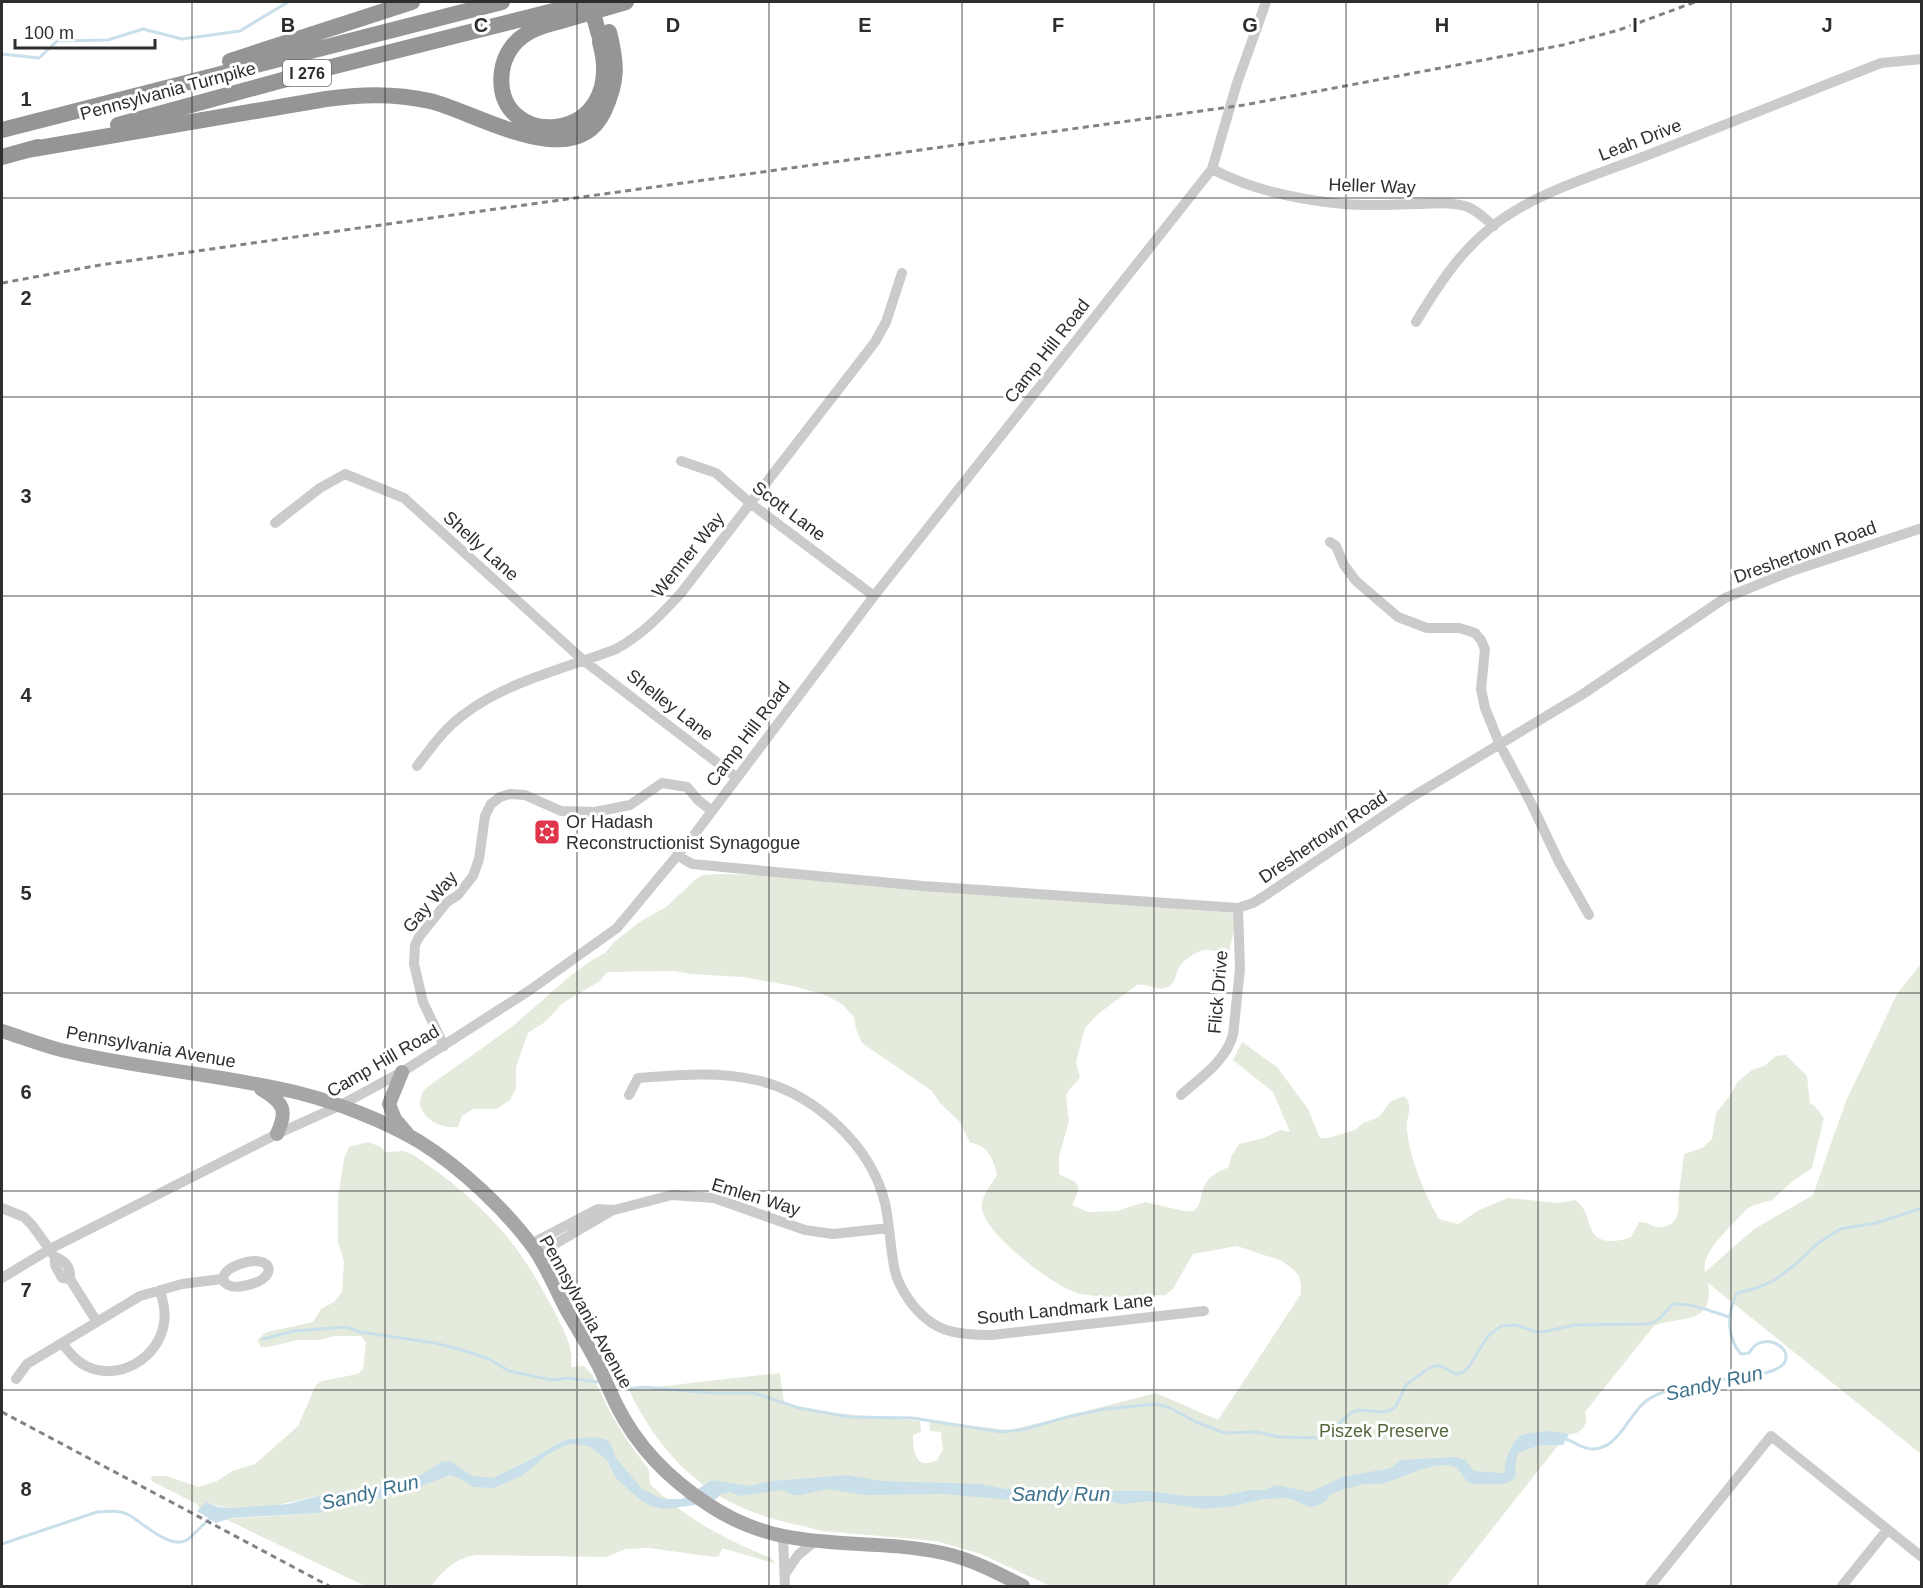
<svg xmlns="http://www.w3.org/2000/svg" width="1923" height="1588" font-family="Arial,sans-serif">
<rect width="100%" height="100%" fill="#fff"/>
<!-- green -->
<path fill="#e5ebdc" d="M720,874L765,875L1232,913L1236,922L1229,952C1220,955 1210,947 1201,951C1193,953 1182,962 1178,969C1175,977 1175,985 1165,988C1156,991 1147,982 1137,985L1098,1014L1085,1028L1076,1062L1080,1078L1069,1090L1066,1096L1069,1121L1059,1156V1174C1079,1184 1083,1181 1072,1205L1088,1212L1117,1211L1145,1202L1184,1211H1194C1204,1200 1199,1195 1205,1185C1210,1175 1220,1171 1229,1167L1231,1157L1239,1144L1264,1138L1280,1130L1290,1132L1273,1092L1233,1060L1242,1042L1277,1067L1308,1109L1320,1138H1328L1355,1130L1363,1123L1379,1117L1390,1102L1404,1096C1415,1105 1405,1118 1407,1131C1411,1162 1424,1192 1439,1219L1458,1224L1479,1210L1508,1198L1558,1203L1575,1200C1595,1213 1582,1242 1613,1241C1620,1240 1624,1240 1631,1237L1639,1222C1648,1221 1651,1227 1658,1227C1675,1228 1681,1213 1678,1200L1684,1154L1702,1148L1712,1139L1716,1113L1729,1097L1738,1081L1752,1070L1764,1066L1776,1056L1786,1055L1807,1076L1810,1104L1814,1105L1824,1118L1812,1168L1793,1181L1772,1200L1754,1205L1747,1209C1735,1223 1699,1253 1705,1272L1754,1229L1813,1195L1846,1101L1897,994L1921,964V1454L1708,1283C1715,1327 1680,1315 1654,1326L1585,1412C1589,1425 1581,1436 1567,1434L1447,1586H1050L981,1554L936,1541L822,1531C801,1525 777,1521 755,1513C697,1492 655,1446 629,1390L780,1373L784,1403L803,1410L920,1421L921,1432L913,1435C913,1450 915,1471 937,1460L943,1450L941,1432L930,1431L929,1422L1011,1430L1156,1393L1218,1420L1301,1294V1284L1299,1276L1294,1270L1282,1261L1237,1246L1193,1254L1173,1289L1165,1295C1137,1296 1109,1299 1081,1294C1056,1289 984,1234 982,1208C981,1196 991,1185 997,1175C994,1160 987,1144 970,1143L960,1122L940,1103L932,1091L862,1043L856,1029L854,1017L842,1004L825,995L793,986L743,977L691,974L674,971L607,972L600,981L563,1003L545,1022L528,1033L516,1067V1088L510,1100L496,1109H473L462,1116L458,1127C437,1130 407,1110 426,1088L513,1026L570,976L592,960L605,953L614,942L641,921L666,907L696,879L703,875Z
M368,1142L381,1147L385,1152L404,1151L412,1154C457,1184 497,1218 527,1264C536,1277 544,1293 552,1307C562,1327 574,1345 571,1367L584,1366L592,1374L611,1414L629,1443L649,1470L650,1484C688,1520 724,1539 771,1558L776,1564L722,1548L719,1556L714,1557L649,1548L626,1549L606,1557L477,1555C457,1557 443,1570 432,1586H365L225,1519L320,1513L343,1505L362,1501L363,1487C351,1493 339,1492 326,1494C289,1502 244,1517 206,1502L200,1509L197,1504L153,1482L151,1479L152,1476H167L198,1487L217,1481L232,1471L255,1464L298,1426L316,1385L322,1381L358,1374L363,1369L366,1342L361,1336H334L320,1340H298L268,1347H261L258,1341L259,1338L267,1332L313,1322L321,1309L334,1302L342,1292L344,1262L338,1242V1197L344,1159L349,1147Z"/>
<!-- water -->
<path fill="#c9dfea" d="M1549,1431L1569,1434L1563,1445H1540L1518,1453L1515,1467L1516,1476C1509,1487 1498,1484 1487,1484C1481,1484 1475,1486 1469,1482C1460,1477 1463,1465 1444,1465C1422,1466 1405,1477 1384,1483C1379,1485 1372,1483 1366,1484C1358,1485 1339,1490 1332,1494C1329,1495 1328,1499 1326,1501C1321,1504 1314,1507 1309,1507L1292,1499L1282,1498L1263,1499L1234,1506L1206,1509L1150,1501L1122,1504L1089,1497L1046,1503L943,1494L865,1495L827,1489L802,1495H793L782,1490L740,1496L730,1492L721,1494L716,1499L695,1505L664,1509L650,1506L639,1499L616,1478L607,1460L596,1451L588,1446L573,1444L566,1445L547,1455L522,1476L493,1488L473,1487L459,1478L450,1475L405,1492L368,1501L343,1505L320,1513L231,1518L216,1523L197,1511L206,1502L218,1507L234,1508L288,1504L326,1494L388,1485L395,1480L422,1475L441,1462L446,1461L452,1462L472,1476L493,1478L530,1460L561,1442L570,1439L594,1437L607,1440L611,1444L615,1457L642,1489L660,1498L668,1499H682L712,1480L749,1486L772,1481L848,1475L881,1481L981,1484L1006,1489L1061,1491L1074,1488H1087L1112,1491H1149L1186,1496H1222L1250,1490H1264L1276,1485L1310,1492L1343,1477L1391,1468L1400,1460L1455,1457L1465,1460L1474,1471L1503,1473L1505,1471C1504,1461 1512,1442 1520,1436C1525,1433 1543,1432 1549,1431Z"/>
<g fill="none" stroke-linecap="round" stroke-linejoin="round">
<!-- stream -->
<path stroke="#c9dfea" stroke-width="3" d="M2,54L39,58L57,41L108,40L143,29L182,39L240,31L288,2
M263,1339L294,1331L347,1327L360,1332L435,1343L469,1352L489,1359L509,1371L552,1380L568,1378L598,1382
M630,1389L642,1387L713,1393H754L799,1408L850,1417L912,1418L1002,1432L1025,1429L1071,1416L1106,1409L1156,1404L1170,1408L1196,1422L1224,1433L1257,1432L1279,1437L1317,1438L1328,1433L1352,1412L1360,1410L1383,1412L1391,1410L1396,1406L1406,1385L1426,1370L1435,1366H1441L1456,1374L1462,1373L1468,1368L1488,1336L1501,1326L1516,1325L1534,1331L1543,1332L1575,1325L1648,1324C1661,1321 1664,1312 1673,1304C1693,1303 1710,1311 1729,1317
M1562,1438C1573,1440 1581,1449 1592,1449C1618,1450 1628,1415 1646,1401C1658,1392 1682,1386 1698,1383C1714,1379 1786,1378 1786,1358C1787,1347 1773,1340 1763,1342C1756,1343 1752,1348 1749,1353L1741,1354C1726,1337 1727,1313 1737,1293L1757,1288L1775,1280L1797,1263L1817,1244L1840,1229L1876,1223L1922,1208
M2,1544L97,1512C109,1511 119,1510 129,1515C143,1523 170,1550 187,1540C195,1534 203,1524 211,1518"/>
<!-- minor -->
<path stroke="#cbcbcb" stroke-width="10" d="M1212,169C1252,190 1299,200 1344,204C1367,206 1390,205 1413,204C1431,204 1451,201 1468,207C1478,211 1486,220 1494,226
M1416,322C1443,277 1470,236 1518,209C1555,187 1607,171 1648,155C1725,124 1803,94 1881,63L1922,59
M681,461L716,473L750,503L874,596
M275,523L320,488L345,474L404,498L583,660L736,777
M1330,542L1336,546L1344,565L1356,581L1398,617L1427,628H1459L1466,630L1475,633L1481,640L1485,649L1481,689L1485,708L1500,745L1531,803L1559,862L1589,915
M417,766C431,748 444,729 463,715C507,681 565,669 616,649C642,635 661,615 681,593L875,342L886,322L902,273
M677,855L692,864L923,886L1238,908L1253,903L1266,895L1407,800L1583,694L1725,598L1789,572L1922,528
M444,1046L423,1002L414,964L415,945L419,937L447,902L458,895L473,876L479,859L485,816L491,804L500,797L510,794L525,795L561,811L595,812L630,805L662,783L687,787L698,800L712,811
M629,1095L638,1078C677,1075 717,1071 756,1080C814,1093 871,1145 885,1203C890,1226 890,1249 895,1271C897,1281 903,1291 909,1300C932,1332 954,1335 992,1335L1204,1311
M1181,1095C1201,1077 1225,1062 1233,1035L1240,969L1238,908
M2,1208L24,1217L32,1225L55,1257V1265L62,1278L70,1279
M531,1244L598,1209L614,1210L672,1195L714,1198L805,1230L833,1234L889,1228
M538,1254L613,1210
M55,1257C66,1261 71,1267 70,1279L97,1322
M2,1278L50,1249L277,1134L339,1106L402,1072L530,990L617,928L691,839L874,596L1212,169L1237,83L1266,2
M62,1343C69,1352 76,1361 86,1366C119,1382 159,1358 164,1323C166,1312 163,1301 160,1290
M16,1379L27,1364L140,1296L182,1284L222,1279C227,1287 234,1288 243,1286C281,1280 274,1252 240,1264C230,1268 226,1270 222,1279
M783,1537L785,1586
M785,1574L798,1555L814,1542
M1650,1586L1771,1436L1922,1557
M1842,1586L1887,1530"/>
<!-- major -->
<path stroke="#a6a6a6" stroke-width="14" d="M2,1031C21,1037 41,1045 61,1050C139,1069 221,1074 299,1093C338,1103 385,1121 420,1142C460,1167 505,1209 533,1247C546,1265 555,1288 565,1307C575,1325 587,1343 596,1361C604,1376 610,1392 617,1406C638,1448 670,1480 709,1505C787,1557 859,1535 943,1553C971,1559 998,1573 1023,1586
M402,1072L389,1104L395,1119L407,1133
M261,1089C284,1103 288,1110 277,1134"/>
<!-- highway -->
<path stroke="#959595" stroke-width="16" d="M600,42C629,147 491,153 502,71C504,56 513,42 526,34C537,26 551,24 564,20C585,14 605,8 626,2
M230,61L412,2
M118,125L323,69L589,2
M2,130L502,2
M27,150L326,99C360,94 396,93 430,101C476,112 574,175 604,111C618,81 617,64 609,32
M2,157L38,147"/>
<!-- rail -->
<path stroke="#838383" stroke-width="3" stroke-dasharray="6 4.5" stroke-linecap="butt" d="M2,283L100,265L309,235L1244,105L1563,45L1619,30L1695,2
M2,1412L329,1586"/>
<!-- highway-bridge -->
<path stroke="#959595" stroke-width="16" d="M590,2L599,35"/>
</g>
<!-- grid -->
<path fill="none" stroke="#2e2e2e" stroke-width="1.5" stroke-opacity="0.55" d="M192,2V1586M385,2V1586M577,2V1586M769,2V1586M962,2V1586M1154,2V1586M1346,2V1586M1538,2V1586M1731,2V1586M2,198H1922M2,397H1922M2,596H1922M2,794H1922M2,993H1922M2,1191H1922M2,1390H1922"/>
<!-- icons -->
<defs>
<symbol id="synagogue-square" viewBox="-11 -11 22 22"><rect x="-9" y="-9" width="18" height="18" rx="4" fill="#df364b" stroke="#fff"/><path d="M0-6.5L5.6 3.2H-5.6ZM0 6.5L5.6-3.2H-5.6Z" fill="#fff"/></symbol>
</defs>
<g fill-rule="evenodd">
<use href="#synagogue-square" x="532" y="817" width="30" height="30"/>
</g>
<g text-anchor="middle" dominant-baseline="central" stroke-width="6" stroke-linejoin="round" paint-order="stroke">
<!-- shield labels -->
<rect fill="#fff" stroke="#6d6d6d" stroke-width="1.5" x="283" y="60" width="48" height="26" rx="4.5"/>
<g font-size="16" font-weight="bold" fill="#2e2e2e">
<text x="307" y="73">I 276</text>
</g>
<!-- street labels -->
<g font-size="18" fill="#2e2e2e" stroke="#fff">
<text transform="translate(168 91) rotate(-15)">Pennsylvania Turnpike</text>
<text transform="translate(1640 140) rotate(-21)">Leah Drive</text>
<text transform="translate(1372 186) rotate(2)">Heller Way</text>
<text transform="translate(1047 351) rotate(-52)">Camp Hill Road</text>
<text transform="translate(789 511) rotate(37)">Scott Lane</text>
<text transform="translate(481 546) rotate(42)">Shelly Lane</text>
<text transform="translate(1805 552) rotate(-20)">Dreshertown Road</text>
<text transform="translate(688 555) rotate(-51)">Wenner Way</text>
<text transform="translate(670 705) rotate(38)">Shelley Lane</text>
<text transform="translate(748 734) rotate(-53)">Camp Hill Road</text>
<text transform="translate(1323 837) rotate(-34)">Dreshertown Road</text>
<text transform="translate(430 902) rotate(-50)">Gay Way</text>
<text transform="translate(1218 992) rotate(-85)">Flick Drive</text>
<text transform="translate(151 1047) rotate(10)">Pennsylvania Avenue</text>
<text transform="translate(383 1061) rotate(-30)">Camp Hill Road</text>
<text transform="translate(756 1197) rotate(17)">Emlen Way</text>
<text transform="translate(1065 1309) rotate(-6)">South Landmark Lane</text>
<text transform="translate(586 1312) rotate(61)">Pennsylvania Avenue</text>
</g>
<!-- poi labels -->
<g font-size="18" fill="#2e2e2e" stroke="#fff" text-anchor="start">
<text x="566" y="822">Or Hadash<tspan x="566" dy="21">Reconstructionist Synagogue</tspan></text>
</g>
<!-- park labels -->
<g font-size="18" fill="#53683d" stroke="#fff">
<text x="1384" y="1431">Piszek Preserve</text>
</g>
<!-- water labels -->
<g font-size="20" font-style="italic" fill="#3f738d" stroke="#fff">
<text transform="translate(1714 1383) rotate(-13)">Sandy Run</text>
<text transform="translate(370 1492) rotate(-13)">Sandy Run</text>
<text x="1061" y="1494">Sandy Run</text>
</g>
</g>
<g font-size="20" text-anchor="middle" font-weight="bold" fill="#2e2e2e" stroke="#fff" stroke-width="6" stroke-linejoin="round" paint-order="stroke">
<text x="288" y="32">B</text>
<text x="481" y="32">C</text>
<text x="673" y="32">D</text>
<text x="865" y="32">E</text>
<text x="1058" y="32">F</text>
<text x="1250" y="32">G</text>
<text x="1442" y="32">H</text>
<text x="1635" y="32">I</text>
<text x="1827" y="32">J</text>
<text x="26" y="106">1</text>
<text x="26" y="305">2</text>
<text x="26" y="503">3</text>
<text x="26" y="702">4</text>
<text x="26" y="900">5</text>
<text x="26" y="1099">6</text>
<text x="26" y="1297">7</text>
<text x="26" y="1496">8</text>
</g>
<!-- border -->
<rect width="1923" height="1588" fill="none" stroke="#2e2e2e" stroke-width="6"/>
<!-- scale -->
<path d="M15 39v9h140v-9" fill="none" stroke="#2e2e2e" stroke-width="3"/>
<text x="24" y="39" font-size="18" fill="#2e2e2e" stroke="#ffffff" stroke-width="4.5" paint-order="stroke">100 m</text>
</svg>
